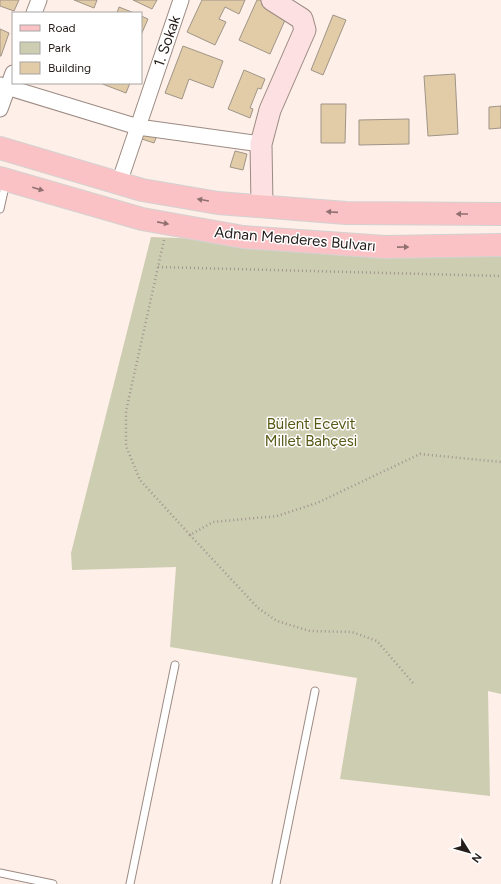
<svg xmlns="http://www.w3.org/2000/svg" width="501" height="884" font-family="Figtree,sans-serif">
<rect width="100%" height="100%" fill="#feefe8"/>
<!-- green -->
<path fill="#cdcdb1" d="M151,237L501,250V694L488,691L490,796L340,779L357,678L170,647L176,567L72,570L71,553Z"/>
<!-- building -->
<path fill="#e2cba7" stroke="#9f9587" d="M0,0H19L14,11L0,6Z
M74,0H97L94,8Z
M133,0H157L152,9Z
M202,0H245L239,14L225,7L219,19L226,22L215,45L187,32Z
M257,0H263L289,11L270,54L239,40Z
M119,7L134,13H117Z
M333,15L346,20L323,75L311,70Z
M141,16L148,19L141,35Z
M0,29L9,33L1,56H0Z
M183,46L223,61L213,88L189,79L182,99L165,93Z
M244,70L265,79L261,89L258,88L250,108L253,109L250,118L228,109Z
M455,74L458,134L428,136L424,76Z
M100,83H130L126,93Z
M321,104H346L345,143H321Z
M501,106V128L489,129V107Z
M409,119V144L359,145V120Z
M142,128L158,133L154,143L139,138Z
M235,151L247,154L243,170L230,167Z"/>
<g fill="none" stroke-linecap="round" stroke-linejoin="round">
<defs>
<path id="lane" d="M0,209L6,182
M0,873L53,884
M130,884L175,665
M276,884L315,691"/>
<path id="street" d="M34,13L39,0
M0,85L138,127L261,144
M0,109L13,73
M119,183L181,0"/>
<path id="secondary" d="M262,206L261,144L270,110L305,30L302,19L272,0"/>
<path id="primary" d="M0,148L142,190L218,203L346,213L501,214
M0,178L142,219L243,237L385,247L501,245"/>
</defs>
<!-- lane casing -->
<use href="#lane" stroke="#9b8b83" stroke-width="9"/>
<!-- street casing -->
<use href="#street" stroke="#9b8b83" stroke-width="17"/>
<!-- secondary casing -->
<use href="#secondary" stroke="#9b8b83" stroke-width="23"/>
<!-- primary casing -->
<use href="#primary" stroke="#d3d2d1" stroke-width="24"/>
<!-- path -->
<path stroke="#a19590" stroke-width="2.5" stroke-dasharray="1 3" stroke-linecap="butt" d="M164,240L126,411V446L140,480L190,535L213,522L277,516L317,503L420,454L501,462
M158,267L501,276
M190,535L258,608L277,621L310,631L352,632L377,641L413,683"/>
<!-- lane -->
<use href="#lane" stroke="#fff" stroke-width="7"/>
<!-- street -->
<use href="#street" stroke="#fff" stroke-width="15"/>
<!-- secondary -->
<use href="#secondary" stroke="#fde1e2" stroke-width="21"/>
<!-- primary -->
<use href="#primary" stroke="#fbc2c6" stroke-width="22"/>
</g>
<!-- one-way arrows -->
<defs><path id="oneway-solid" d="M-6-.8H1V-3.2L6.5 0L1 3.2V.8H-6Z"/></defs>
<g fill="#907070">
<use href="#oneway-solid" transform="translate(38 189) rotate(16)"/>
<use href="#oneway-solid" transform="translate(203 200) rotate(-170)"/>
<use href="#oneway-solid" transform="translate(332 212) rotate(-176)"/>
<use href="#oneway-solid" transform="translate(462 214) rotate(-180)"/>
<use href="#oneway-solid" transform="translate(163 223) rotate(11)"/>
<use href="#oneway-solid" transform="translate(403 247) rotate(-1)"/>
</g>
<g text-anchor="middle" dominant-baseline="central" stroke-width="3" stroke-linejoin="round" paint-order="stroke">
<!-- street labels -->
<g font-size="15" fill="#241d1a" stroke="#fff">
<text transform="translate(167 41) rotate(-71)">1. Sokak</text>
<text transform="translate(295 239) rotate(5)">Adnan Menderes Bulvarı</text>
</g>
<!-- park labels -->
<g font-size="15" fill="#585817" stroke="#fff">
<text x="311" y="424">Bülent Ecevit<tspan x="311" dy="17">Millet Bahçesi</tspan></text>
</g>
</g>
<!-- legend -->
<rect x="12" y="12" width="130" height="72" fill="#ffffff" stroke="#a7a5a3"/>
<rect x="20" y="25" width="20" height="6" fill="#fbc2c6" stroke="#a7a5a3"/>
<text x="48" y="32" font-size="12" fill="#241d1a">Road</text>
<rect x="20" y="42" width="20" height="12" fill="#cdcdb1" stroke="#a7a5a3"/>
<text x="48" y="52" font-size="12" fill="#241d1a">Park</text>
<rect x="20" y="62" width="20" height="12" fill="#e2cba7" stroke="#a7a5a3"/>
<text x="48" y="72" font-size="12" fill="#241d1a">Building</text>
<!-- north arrow -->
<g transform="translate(469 852) rotate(127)" stroke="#ffffff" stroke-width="3" paint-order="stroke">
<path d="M0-3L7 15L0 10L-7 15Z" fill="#241d1a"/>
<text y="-6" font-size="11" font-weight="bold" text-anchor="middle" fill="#241d1a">N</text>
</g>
</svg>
